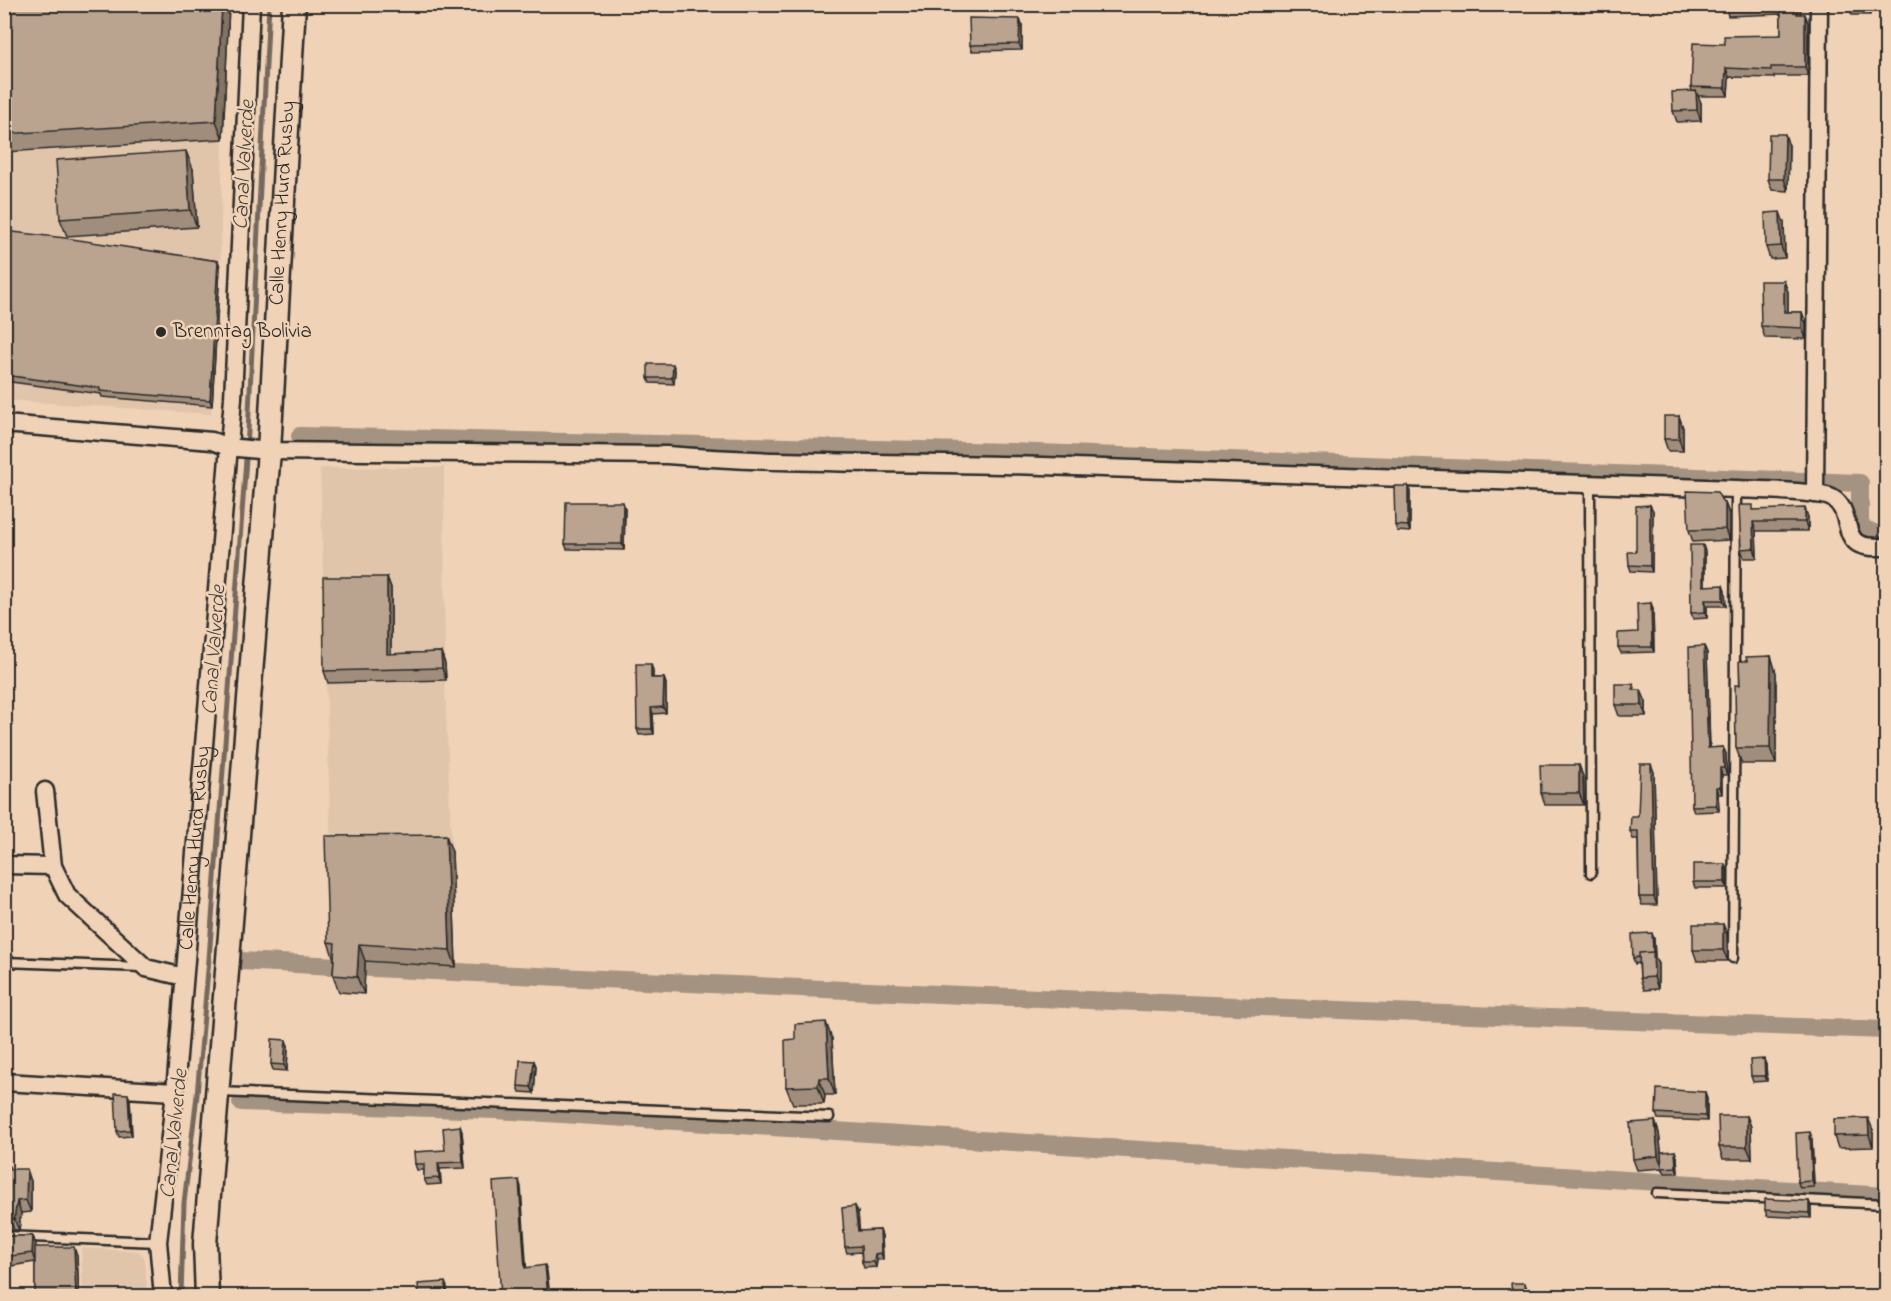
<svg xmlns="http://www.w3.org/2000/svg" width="1891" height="1301" font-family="'Indie Flower',sans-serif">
<rect width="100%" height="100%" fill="#f0d3b6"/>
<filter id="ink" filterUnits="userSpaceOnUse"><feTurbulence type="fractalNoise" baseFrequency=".0167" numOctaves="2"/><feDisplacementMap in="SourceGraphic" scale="12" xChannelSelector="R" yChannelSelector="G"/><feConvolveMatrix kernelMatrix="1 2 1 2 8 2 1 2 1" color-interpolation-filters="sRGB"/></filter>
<g filter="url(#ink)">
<!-- built -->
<path fill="#e0c5aa" d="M4,5L224,96L220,267L211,414L5,400Z
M444,467L445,683L456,967L334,959L320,468Z
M81,1248L139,1251L145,1259L147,1296H83Z"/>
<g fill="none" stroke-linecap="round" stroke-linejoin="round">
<!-- stream -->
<path stroke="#74695f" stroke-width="5" d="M181,1296L184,1203L197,1095L209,959L248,432L269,4"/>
<!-- canal -->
<path stroke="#a49381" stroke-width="18" d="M300,436L1011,452L1860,483V527L1877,534H1886
M240,961C788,990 1337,1011 1886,1030
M241,1102L496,1110L1886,1196"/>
<defs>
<path id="lane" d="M1590,484L1591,873
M1733,958L1736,489
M4,962L142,967
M219,1092L829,1117
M1657,1193L1886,1204
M4,1236L158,1242"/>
<g id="street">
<path d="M4,424L212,441L228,447L269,451L667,455C792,465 918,462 1043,466C1274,473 1505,482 1736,489C1754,490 1820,491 1832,498C1851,509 1843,536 1859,544C1867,548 1878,547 1886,547"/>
<path d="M1815,494L1819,4"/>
<path d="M45,791L53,866L67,895L146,968L184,977"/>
<path d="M4,865L53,866"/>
<path d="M4,1082L175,1092"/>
<path id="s1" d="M163,1296L158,1242L175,1092L233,398L251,4"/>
</g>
<g id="secondary">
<path id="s2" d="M207,1296L205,1244L269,451L294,4"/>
</g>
</defs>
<!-- lane casing -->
<use href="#lane" stroke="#2b2b2b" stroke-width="13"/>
<!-- street casing -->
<use href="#street" stroke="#2b2b2b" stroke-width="21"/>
<!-- secondary casing -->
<use href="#secondary" stroke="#2b2b2b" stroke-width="27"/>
<!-- lane -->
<use href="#lane" stroke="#f0d3b6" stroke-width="8"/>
<!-- street -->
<use href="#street" stroke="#f0d3b6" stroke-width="16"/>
<!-- secondary -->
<use href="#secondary" stroke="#f0d3b6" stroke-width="22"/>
</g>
<!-- wall -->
<path fill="#a08d7b" stroke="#2b2b2b" stroke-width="1.5" d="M4,4H229L223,139L4,152Z
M1725,4H1801L1800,14H1805L1808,23V76H1774V78L1729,77L1728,96H1698L1701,103V121L1677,122L1673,111L1692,92L1691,87L1725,44L1781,35V14L1728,16Z
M1848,4H1871L1870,15H1852Z
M1022,25V50L972,51L970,45Z
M1789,146L1788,191L1772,190L1768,179Z
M193,169L197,227L67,236L60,219Z
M1784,223L1785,258L1770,259L1766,247Z
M4,231L218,261L220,267L212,406L102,397L101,394L4,381Z
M1784,281L1788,292V312H1802L1806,324V339L1765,338L1761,326Z
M675,370L674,384L650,383L648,378Z
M1679,416L1683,428V451H1668L1664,439Z
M1408,486L1410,492V532L1397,531L1395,525Z
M1723,503H1725L1729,514V540L1693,542L1689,530Z
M1650,505L1653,511L1652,572L1631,571L1629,565L1636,552Z
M625,508L624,550L567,549L565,544Z
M1754,510L1808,517V531H1756L1757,558H1744L1741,549Z
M1705,551V586L1725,591L1726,606H1707V618L1693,619L1691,613Z
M387,577L391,588V654L441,652L445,664L446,680L328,683L324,671Z
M1651,603L1653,609L1654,652L1621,653L1618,647L1638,632Z
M1704,646L1707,653L1710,748L1723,747L1726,754L1727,775H1722V794H1718L1719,811L1694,812L1692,806Z
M1771,656L1776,673V764H1742L1736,748L1740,685L1747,661Z
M653,670V678H664L666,684V713L653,714L654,734L639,735L637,729Z
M1633,684L1635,690L1646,702V716H1619L1615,705Z
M1579,765L1583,777L1584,805H1545L1541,793Z
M1654,772L1657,905H1642L1639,897L1638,839H1633L1630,831L1638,816Z
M452,852L456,967L365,961L364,994L339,992L333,975L334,959L328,942Z
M1727,870V888H1695L1693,882Z
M1723,924L1727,935L1728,961H1697L1693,950Z
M1654,939L1655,958L1658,964V989L1644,990L1640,978L1639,963L1635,964L1633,958Z
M832,1039L835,1095H825L824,1104H793L786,1087Z
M288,1046L287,1071L273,1070L271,1064Z
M534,1061L536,1066L534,1093L520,1092L518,1086Z
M1766,1065L1767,1081L1753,1082L1751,1076Z
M1705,1092L1707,1098V1121L1658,1119L1656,1113Z
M130,1100L132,1136L119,1137L117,1131Z
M1747,1116L1751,1127L1752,1159H1723L1719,1147Z
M1655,1121L1659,1133L1663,1168L1637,1170L1633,1159Z
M460,1126L462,1132L465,1168L440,1169L441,1184L427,1185L424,1179V1170H417L415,1164L445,1150Z
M1873,1130V1147L1838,1148L1834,1136Z
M1812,1138L1814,1187L1800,1188L1798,1182Z
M1675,1151L1677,1157L1678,1173H1665L1662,1168Z
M4,1166L31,1181V1212L21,1213L19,1230H14L8,1213H4Z
M1809,1201L1811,1207V1218L1767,1216L1765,1210Z
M855,1206L858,1212L859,1231L880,1230L882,1236L883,1259L877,1260L876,1267L864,1268L862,1262L861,1252L847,1253L845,1247Z
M4,1236H33L36,1247L77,1256L79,1296H9H35V1262L5,1267L6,1296H4Z"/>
<!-- shaded-wall -->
<path fill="#827364" stroke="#2b2b2b" stroke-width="1.5" d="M222,4H229L223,139L216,121Z
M1797,4H1801L1800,23L1797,14Z
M1867,4H1871L1870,15Z
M1805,14L1808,23V76L1805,67Z
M1020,19L1022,25V50L1019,44Z
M1726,68L1729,77L1728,96L1725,88Z
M1696,91L1701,103V121L1697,110Z
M1785,134L1789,146L1788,191L1784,179Z
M186,151L193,169L197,227L190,210Z
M1780,212L1784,223L1785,258L1781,246Z
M218,261L220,267L212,406L210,400Z
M1784,281L1788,292V324L1784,312Z
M1802,312L1806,324V339L1802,328Z
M673,364L675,370L674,384L672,378Z
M1679,416L1683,428V451L1679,439Z
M1408,486L1410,492V532L1408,526Z
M623,502L625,508L624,550L622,544Z
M1725,503L1729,514V540L1725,529Z
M1650,505L1653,511L1652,572L1650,566Z
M1805,508L1808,517V531L1805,522Z
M1753,522L1756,531L1757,558L1754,548Z
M1703,545L1705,551V591L1703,586Z
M387,577L391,588V665L387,654Z
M1723,585L1725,591L1726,606L1723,600Z
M1705,600L1707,606V618L1705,612Z
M1651,603L1653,609L1654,652L1652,647Z
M1704,646L1707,653L1710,755L1708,748Z
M441,652L445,664L446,680L442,668Z
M1771,656L1776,673V764L1770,748Z
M651,664L653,670V684L651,678Z
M664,678L666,684V713L663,707Z
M1641,690L1646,702V716L1642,705Z
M651,708L653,714L654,734L652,729Z
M1723,747L1726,754L1727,775L1724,768Z
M1651,764L1654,772L1657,905L1654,897Z
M1579,765L1583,777L1584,805L1579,793Z
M1720,768L1722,775V794L1720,787Z
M1716,787L1718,794L1719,811L1716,805Z
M446,835L452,852L456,967L450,950Z
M1725,864L1727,870V888L1725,882Z
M1723,924L1727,935L1728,961L1723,950Z
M1652,933L1654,939L1655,958L1658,964V989L1654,977Z
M359,944L365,961L364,994L357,977Z
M826,1022L832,1039L835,1095L829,1078Z
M286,1040L288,1046L287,1071L284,1065Z
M1764,1059L1766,1065L1767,1081L1765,1076Z
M534,1061L536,1066L534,1093L531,1087Z
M819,1078L825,1095L824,1104L818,1086Z
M1705,1092L1707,1098V1121L1705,1116Z
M128,1094L130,1100L132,1136L130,1130Z
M1747,1116L1751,1127L1752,1159L1747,1147Z
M1868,1118L1873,1130V1147L1869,1135Z
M1655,1121L1659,1133L1663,1168L1658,1156Z
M460,1126L462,1132L465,1168L463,1162Z
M1810,1132L1812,1138L1814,1187L1812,1181Z
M1675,1151L1677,1157L1678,1173L1676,1167Z
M438,1163L440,1169L441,1184L439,1178Z
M27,1169L31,1181V1212L26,1200Z
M519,1180L521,1187L527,1275L525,1268Z
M17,1201L21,1213L19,1230L14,1219Z
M1809,1201L1811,1207V1218L1809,1213Z
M855,1206L858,1212L860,1237L858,1231Z
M880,1230L882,1236L883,1259L881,1253Z
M33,1236L36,1245L35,1262L32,1253Z
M74,1247L77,1256L79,1296H76Z
M875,1254L877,1260L876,1267L874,1262Z
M545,1265L547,1271L550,1296H548Z
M5,1267L6,1296H4Z
M445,1282L447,1287L448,1296H446Z
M1525,1283L1527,1289L1528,1296H1526Z"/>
<!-- building -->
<path fill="#baa48f" stroke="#2b2b2b" stroke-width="1.5" d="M4,4H222L216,121L4,134Z
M1725,4H1797V14H1805V67H1771V70L1726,68L1725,88L1691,87L1693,43L1725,44L1724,36L1781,35V6L1725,8Z
M969,18L1020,19L1019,44L970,45Z
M1696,91L1697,110L1673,111L1672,92Z
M1769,134H1785L1784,179H1768Z
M186,151L190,210L60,219L56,160Z
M1780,212L1781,246L1766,247L1765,213Z
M4,231L65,238L218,261L210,400L100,391V388L4,375Z
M1760,281H1784V312H1802V328L1761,326Z
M648,364H673L672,378H648Z
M1664,416H1679V439H1664Z
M1394,486H1408V526L1395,525Z
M1687,491L1717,492L1723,503H1725V529L1689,530Z
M566,502H623L622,544H565Z
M1650,505V566L1629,565L1628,552H1636V506Z
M1739,505H1753V510L1805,508V522H1753L1754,548L1741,549Z
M1690,545H1703V586L1723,585V600H1705V612L1691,613Z
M323,577H387V654L441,652L442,668L324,671Z
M1651,603L1652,647H1618V633L1638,632L1637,604Z
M1704,646L1708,748L1723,747L1724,768H1720V787H1716V805L1692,806L1689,647Z
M1771,656L1770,748H1736L1735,685H1740L1739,661H1747L1746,657Z
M636,664H651V678H664L663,707L651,708L652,729H637Z
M1615,684H1633V690H1641L1642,705H1615Z
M1640,764H1651L1654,897H1639L1638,831H1630L1631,816H1638Z
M1540,765H1579V793H1541Z
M446,835L450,950L359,944L357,977L333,975L335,943L328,942L325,836Z
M1693,864H1725V882H1693Z
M1693,924H1723V950H1693Z
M1652,933L1653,952L1639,953V957L1633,958L1632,934Z
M1653,952L1654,977L1640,978L1639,953Z
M826,1022L829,1078H819L818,1086L786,1087L785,1040L795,1039V1024Z
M272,1039L286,1040L284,1065L271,1064Z
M1764,1059L1765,1076H1751L1750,1060Z
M520,1060L534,1061L531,1087L518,1086Z
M1657,1089L1705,1092V1116L1656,1113Z
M115,1093L128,1094L130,1130L117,1131Z
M1718,1116H1747V1147H1719Z
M1868,1118L1869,1135L1834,1136V1119Z
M1655,1121L1658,1156L1633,1159L1630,1123Z
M460,1126L463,1162L438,1163L439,1178L424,1179V1164H415L414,1152L445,1150L443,1128Z
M1810,1132L1812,1181L1798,1182L1796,1133Z
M1675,1151L1676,1167L1662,1168L1661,1152Z
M4,1166H9L10,1169H27L26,1200L17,1201L14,1219L10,1218L5,1201H4Z
M519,1180L525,1268L545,1265L548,1296H501L493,1182Z
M1765,1199L1809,1201V1213L1765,1210Z
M855,1206L858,1231L880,1230L881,1253L875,1254L874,1262H862L861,1246L845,1247L842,1208Z
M4,1236H33L32,1253L4,1257Z
M35,1247H74L76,1296H9H35Z
M445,1282L446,1296H419L418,1284Z
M1511,1283H1525L1526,1296H1512Z"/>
</g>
<!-- markers -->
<circle fill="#2b2b2b" stroke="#f0d3b6" stroke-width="2" cx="161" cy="332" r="6"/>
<g text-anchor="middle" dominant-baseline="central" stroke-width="5" stroke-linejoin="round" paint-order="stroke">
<!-- street labels -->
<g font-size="21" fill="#2b2b2b" stroke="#f0d3b6">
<text stroke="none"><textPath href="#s2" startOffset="1096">Calle Henry Hurd Rusby</textPath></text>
<text stroke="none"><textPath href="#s1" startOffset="450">Calle Henry Hurd Rusby</textPath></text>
</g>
<!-- poi labels -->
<g font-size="21" fill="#2b2b2b" stroke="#f0d3b6" text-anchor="start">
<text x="173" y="332">Brenntag Bolivia</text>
</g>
<!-- water labels -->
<g font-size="22" font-style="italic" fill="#494540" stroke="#f0d3b6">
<text transform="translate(245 165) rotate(-87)">Canal Valverde</text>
<text transform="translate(215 650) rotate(-86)">Canal Valverde</text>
<text transform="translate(175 1134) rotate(-84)">Canal Valverde</text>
</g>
</g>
<!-- margin -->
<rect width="1891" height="1301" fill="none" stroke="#f0d3b6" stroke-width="24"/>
<rect x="12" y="12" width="1867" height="1277" fill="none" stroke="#2b2b2b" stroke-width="2" filter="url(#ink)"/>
</svg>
